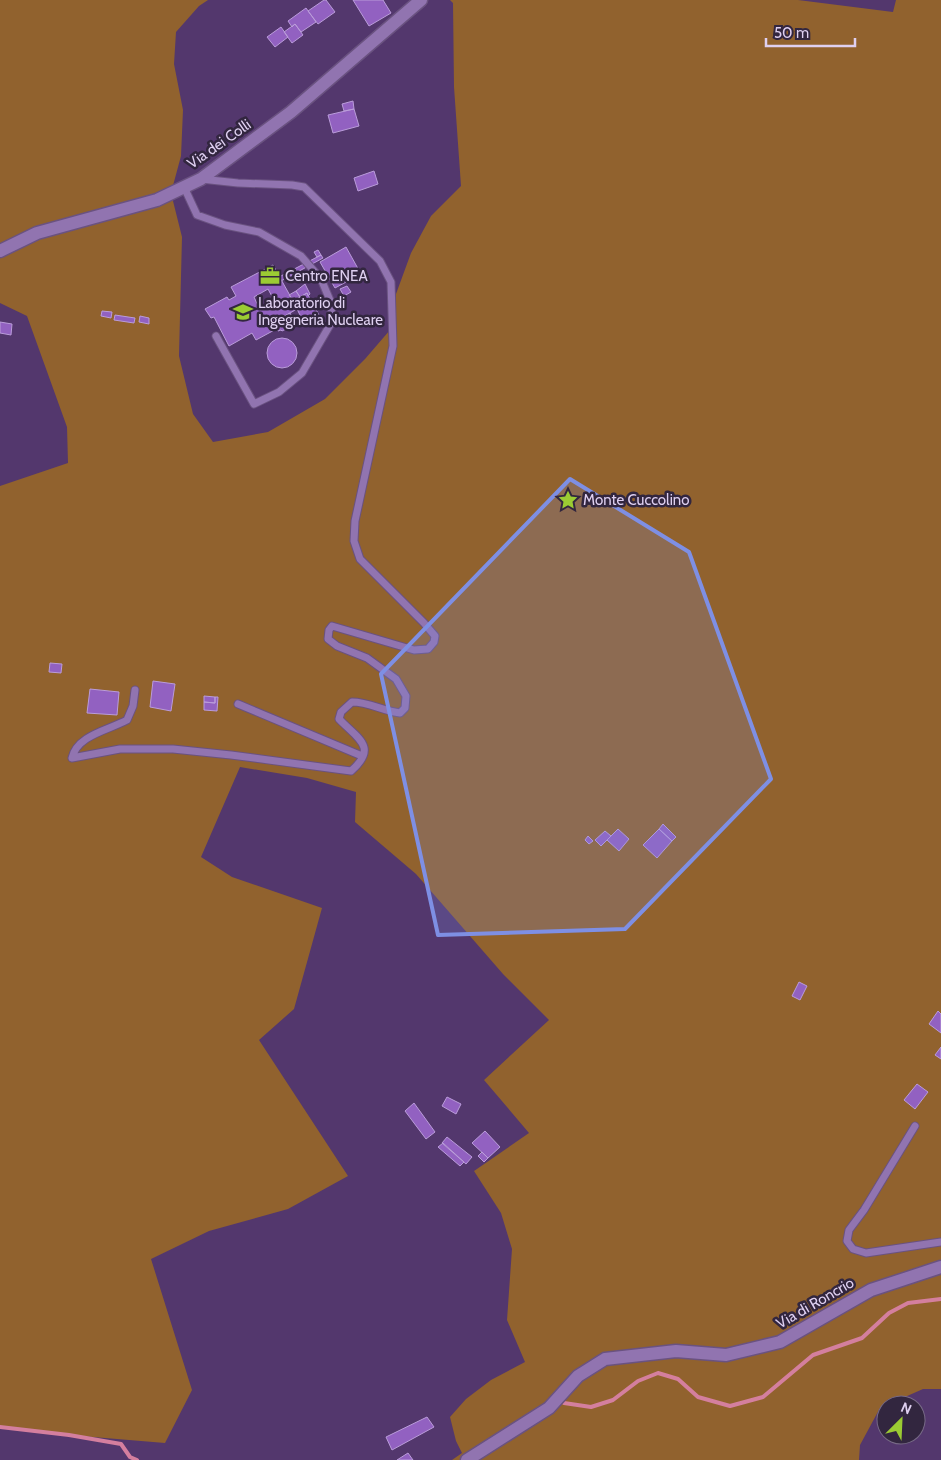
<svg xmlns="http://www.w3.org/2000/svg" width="941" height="1460" font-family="Cabin,sans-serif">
<rect width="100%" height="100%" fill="#53376d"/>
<!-- green -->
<path fill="#91622e" d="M0,0H208L199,6L176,32L174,64L183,110L181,156L171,193L182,237L179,356L193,414L213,442L268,432L325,399L365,359L396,323V294L411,253L431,216L461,186L454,87L453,3L450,0H798L893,12L896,0H941V1389H923L880,1408L860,1445L859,1460H452L462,1453L456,1441L450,1417L466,1399L491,1380L525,1362L507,1320L512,1249L501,1213L474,1171L529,1133L484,1080L549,1020L503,974L416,874L355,822L356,792L307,778L240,767L201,857L232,877L322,908L294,1009L259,1040L348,1176L288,1209L209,1231L151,1259L192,1390L165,1443L69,1435L0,1427V486L68,463L67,427L27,316L0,303Z"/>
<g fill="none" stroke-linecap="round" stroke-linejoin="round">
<!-- stream -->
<path stroke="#d47f9e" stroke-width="4" d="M564,1403L591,1407L613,1400L638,1381L658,1373L678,1379L698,1397L730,1406L763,1397L813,1355L862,1338L889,1313L908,1303L941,1299
M0,1427L69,1435L121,1444L130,1457L137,1460"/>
</g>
<!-- building -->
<path fill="#9261c1" stroke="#ba9cda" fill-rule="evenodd" d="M324,0H326L335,12L318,24L308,11Z
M353,0H383L391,13L369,26Z
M306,8L316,22L301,32L295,24L292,27L288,21Z
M295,24L303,35L292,43L284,32Z
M281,27L288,37L275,47L267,37Z
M353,101L354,109L344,111L342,104Z
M354,109L359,126L333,133L328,115Z
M374,171L378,184L358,191L354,178Z
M346,247L361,274L335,288L320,262Z
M318,250L321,255L317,257L314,252Z
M321,255L323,258L281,281L279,277Z
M273,265L293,301L307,293L319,315L304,323L297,309L276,321L280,327L256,340L252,333L229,346L214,317L211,318L205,309L227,297L229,300L236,296L231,287ZM268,289L275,302L260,310L254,297Z
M305,284L310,294L308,296L307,293L300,297L296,291Z
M347,286L351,292L344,296L340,289Z
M296,291L300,297L293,301L289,295Z
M102,311L112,312L111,318L101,316Z
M290,313L296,324L282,331L281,330L278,331L277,328L280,327L276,321Z
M115,315L135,318L134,323L114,320Z
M140,316L149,318V324L139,322Z
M0,322L12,324L11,335L0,333Z
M267 353a15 15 0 1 1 30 0a15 15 0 1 1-30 0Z
M50,663L62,664L61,673L49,672Z
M153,681L175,684L171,711L150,707Z
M90,689L119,692L117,715L87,713Z
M204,696L215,697V703L204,702Z
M215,697H218L217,711L204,710V702L215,703Z
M663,824L676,837L672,841L659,829Z
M618,829L629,839L619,851L607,840Z
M659,829L672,841L657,858L643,845Z
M605,831L611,836L601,846L595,840Z
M588,836L593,841L589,844L585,840Z
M799,982L807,986L800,1000L792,996Z
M938,1011L941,1014V1033L929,1024Z
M941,1047V1059L935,1055Z
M917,1084L928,1092L915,1109L904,1100Z
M447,1097L461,1104L456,1114L442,1106Z
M414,1103L435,1132L426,1139L405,1111Z
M485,1131L500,1147L488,1158L472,1143Z
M447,1137L472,1157L466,1164L442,1143Z
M443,1143L464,1162L460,1166L438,1147Z
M482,1152L488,1158L484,1162L478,1156Z
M427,1417L434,1427L392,1450L386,1437Z
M408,1453L413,1460H397Z"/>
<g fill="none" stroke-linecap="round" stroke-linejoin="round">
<defs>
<path id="lane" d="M184,187L197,215L225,225L259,232L301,256L321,279L332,305L330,325L302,373L279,392L254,404L216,336
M135,690L133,706L127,720C109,730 77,735 72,758L120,749H173L231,755L351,771C379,747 357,738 339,719L341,712L352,702C369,702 383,711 400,713L405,708L406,696L396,679L367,658L337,646L328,639L329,630L332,626L414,650L428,649L434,642L435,636L424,623L360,559L354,541L355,521L393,346L391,282L380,261L304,187L292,185L238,183L201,179
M238,704L362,756
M915,1126L864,1210L849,1230L847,1241L853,1249L866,1253L941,1242"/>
<path id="street" d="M467,1460L549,1408L578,1376L605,1359L676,1351L726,1355L780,1342L871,1290L941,1267"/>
<path id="secondary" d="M0,251L37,233L157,200L201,179L291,112L421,0"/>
</defs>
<!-- lane casing -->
<use href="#lane" stroke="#6a5280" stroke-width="9"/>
<!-- street casing -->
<use href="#street" stroke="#6a5280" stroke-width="15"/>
<!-- secondary casing -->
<use href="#secondary" stroke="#6a5280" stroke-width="15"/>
<!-- lane -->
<use href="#lane" stroke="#9174b0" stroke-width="7"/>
<!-- street -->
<use href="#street" stroke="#9174b0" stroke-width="12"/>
<!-- secondary -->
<use href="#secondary" stroke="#9174b0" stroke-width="12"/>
</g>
<!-- marked area -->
<path fill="#7e8fe4" fill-opacity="0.2" stroke="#7e8fe4" stroke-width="4" stroke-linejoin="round" d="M570,479L689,552L771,779L625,929L438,935L381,674Z"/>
<!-- icons -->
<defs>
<symbol id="office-bare" viewBox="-9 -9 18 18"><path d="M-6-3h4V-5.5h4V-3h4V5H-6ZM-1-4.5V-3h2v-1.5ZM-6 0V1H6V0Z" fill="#9bcb33" stroke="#32263f" stroke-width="2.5" paint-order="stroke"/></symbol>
<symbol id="university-bare" viewBox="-9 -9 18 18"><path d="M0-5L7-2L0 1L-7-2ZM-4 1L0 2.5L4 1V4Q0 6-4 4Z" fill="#9bcb33" stroke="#32263f" stroke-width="2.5" paint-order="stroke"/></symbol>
<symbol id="sight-bare" viewBox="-9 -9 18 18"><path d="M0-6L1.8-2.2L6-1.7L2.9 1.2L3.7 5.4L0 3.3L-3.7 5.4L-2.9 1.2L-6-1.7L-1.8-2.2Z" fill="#9bcb33" stroke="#32263f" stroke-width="2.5" paint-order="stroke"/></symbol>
</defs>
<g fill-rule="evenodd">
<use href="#office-bare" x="256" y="262" width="28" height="28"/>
<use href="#university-bare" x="229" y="298" width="28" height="28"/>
<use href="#sight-bare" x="554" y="486" width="28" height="28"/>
</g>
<g text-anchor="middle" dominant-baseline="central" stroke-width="5" stroke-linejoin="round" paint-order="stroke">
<!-- street labels -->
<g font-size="15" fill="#dfd0f1" stroke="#32263f">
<text transform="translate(219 144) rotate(-35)">Via dei Colli</text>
<text transform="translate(815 1303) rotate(-30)">Via di Roncrio</text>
</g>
<!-- poi labels -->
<g font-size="15" fill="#dfd0f1" stroke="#32263f" text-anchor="start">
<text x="285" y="276">Centro ENEA</text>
<text x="258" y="303">Laboratorio di<tspan x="258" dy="17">Ingegneria Nucleare</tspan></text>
<text x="583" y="500">Monte Cuccolino</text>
</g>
</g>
<!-- north arrow -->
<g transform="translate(901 1420) rotate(24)"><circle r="24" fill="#32263f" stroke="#776a86"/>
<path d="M0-4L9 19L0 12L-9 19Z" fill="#9bcb33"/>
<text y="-8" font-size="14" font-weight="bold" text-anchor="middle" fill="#dfd0f1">N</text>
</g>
<!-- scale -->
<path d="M766 38v8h89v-8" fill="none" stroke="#dfd0f1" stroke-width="2.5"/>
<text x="774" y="38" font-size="15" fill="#dfd0f1" stroke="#32263f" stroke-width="4" paint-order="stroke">50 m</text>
</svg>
